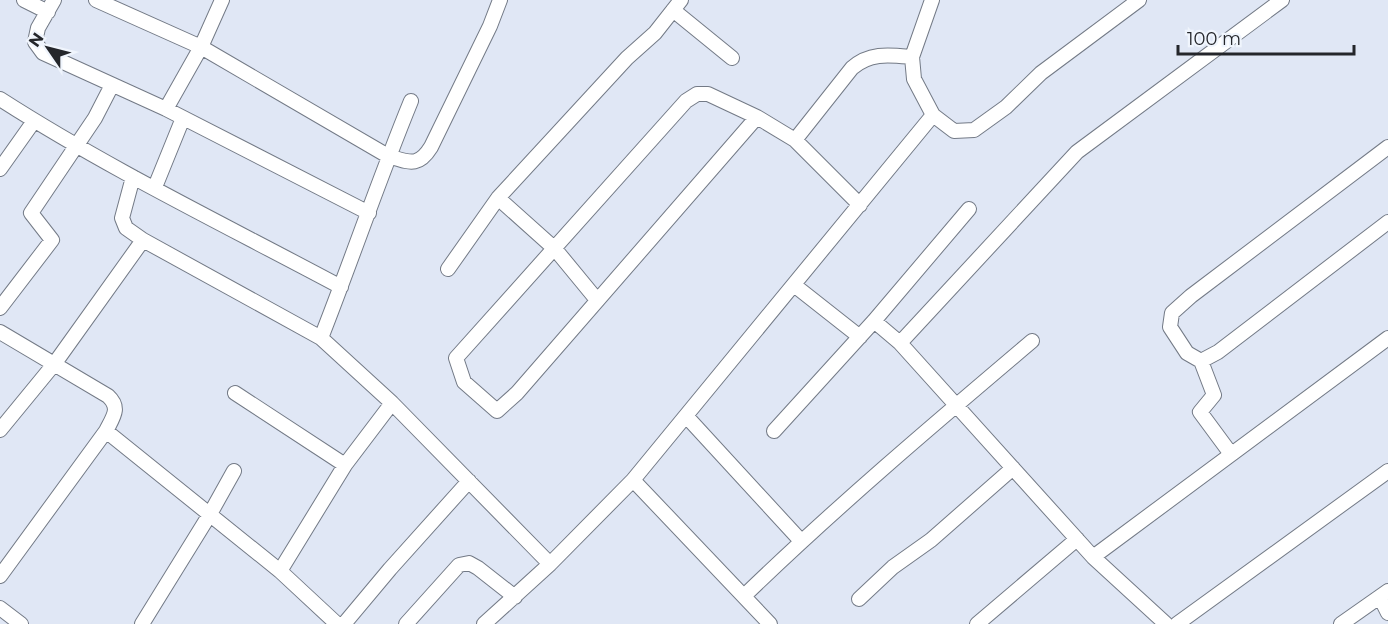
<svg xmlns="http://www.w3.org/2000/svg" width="1388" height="624" font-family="Montserrat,sans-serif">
<rect width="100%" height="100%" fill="#e0e7f5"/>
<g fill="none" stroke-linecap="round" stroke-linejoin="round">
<defs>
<path id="street" d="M24,0L48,12
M54,0L38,28L35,42L43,53L166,109L369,213
M96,0L201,47L388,156C409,162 418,168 431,147L490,26L500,0
M932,0L912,57L914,79L933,115L954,131L974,130L1006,107L1041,73L1139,0
M673,10L732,58
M0,99C109,169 227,226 341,287
M166,109L201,47L222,0
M757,117L708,94H697L686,101L456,358L464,382L497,411L517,393L757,117L795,140L852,68C870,52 890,55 912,57
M795,140L860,205
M1388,147L1191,296L1172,313L1170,327L1187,353L1201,361L1218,352L1388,222
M0,169L34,121
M133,177L122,218L126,228L143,240L321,338L392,403L550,564
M155,187L183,118
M498,198L555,249L597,300
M448,269L498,198L627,58L655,33L681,0
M794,285L860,337
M0,308L52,240L31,213L95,118L112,85
M874,321L900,343L1093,557L1166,624
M0,332L108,396C121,408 113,417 106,431L0,576
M321,338C352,259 379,179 411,101
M900,343L1077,152L1282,0
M1201,361L1214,395L1200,412L1231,454
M235,393L345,465
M687,417L801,541
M0,430L55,363L143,240
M106,431L280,571L337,624
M774,431L874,321L969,209
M633,480L770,624
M1093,557L1388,338
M280,571L345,465L392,403
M744,596C836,507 934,424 1032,341
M1380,597L1388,613
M859,599L893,567L931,540L1013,468
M0,608L21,624
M142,624L210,514L234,471
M344,624L390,569L469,481
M406,624L459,565L469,563L478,568L515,597
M484,624L550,564L633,480L933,115
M977,624L1077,539
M1177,624L1388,471
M1341,624L1388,591"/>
</defs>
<!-- street casing -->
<use href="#street" stroke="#737a86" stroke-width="16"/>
<!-- street -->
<use href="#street" stroke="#fff" stroke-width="14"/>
</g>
<!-- north arrow -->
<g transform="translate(48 48) rotate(305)" stroke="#f0f5fd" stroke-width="4.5" paint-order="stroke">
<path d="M0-4.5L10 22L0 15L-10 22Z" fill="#24262b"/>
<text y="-9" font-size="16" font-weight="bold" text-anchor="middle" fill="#24262b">N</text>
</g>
<!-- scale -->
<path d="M1178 45v9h176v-9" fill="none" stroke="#24262b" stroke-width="3"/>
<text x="1187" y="45" font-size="18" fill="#24262b" stroke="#f0f5fd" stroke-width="4.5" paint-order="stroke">100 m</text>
</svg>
